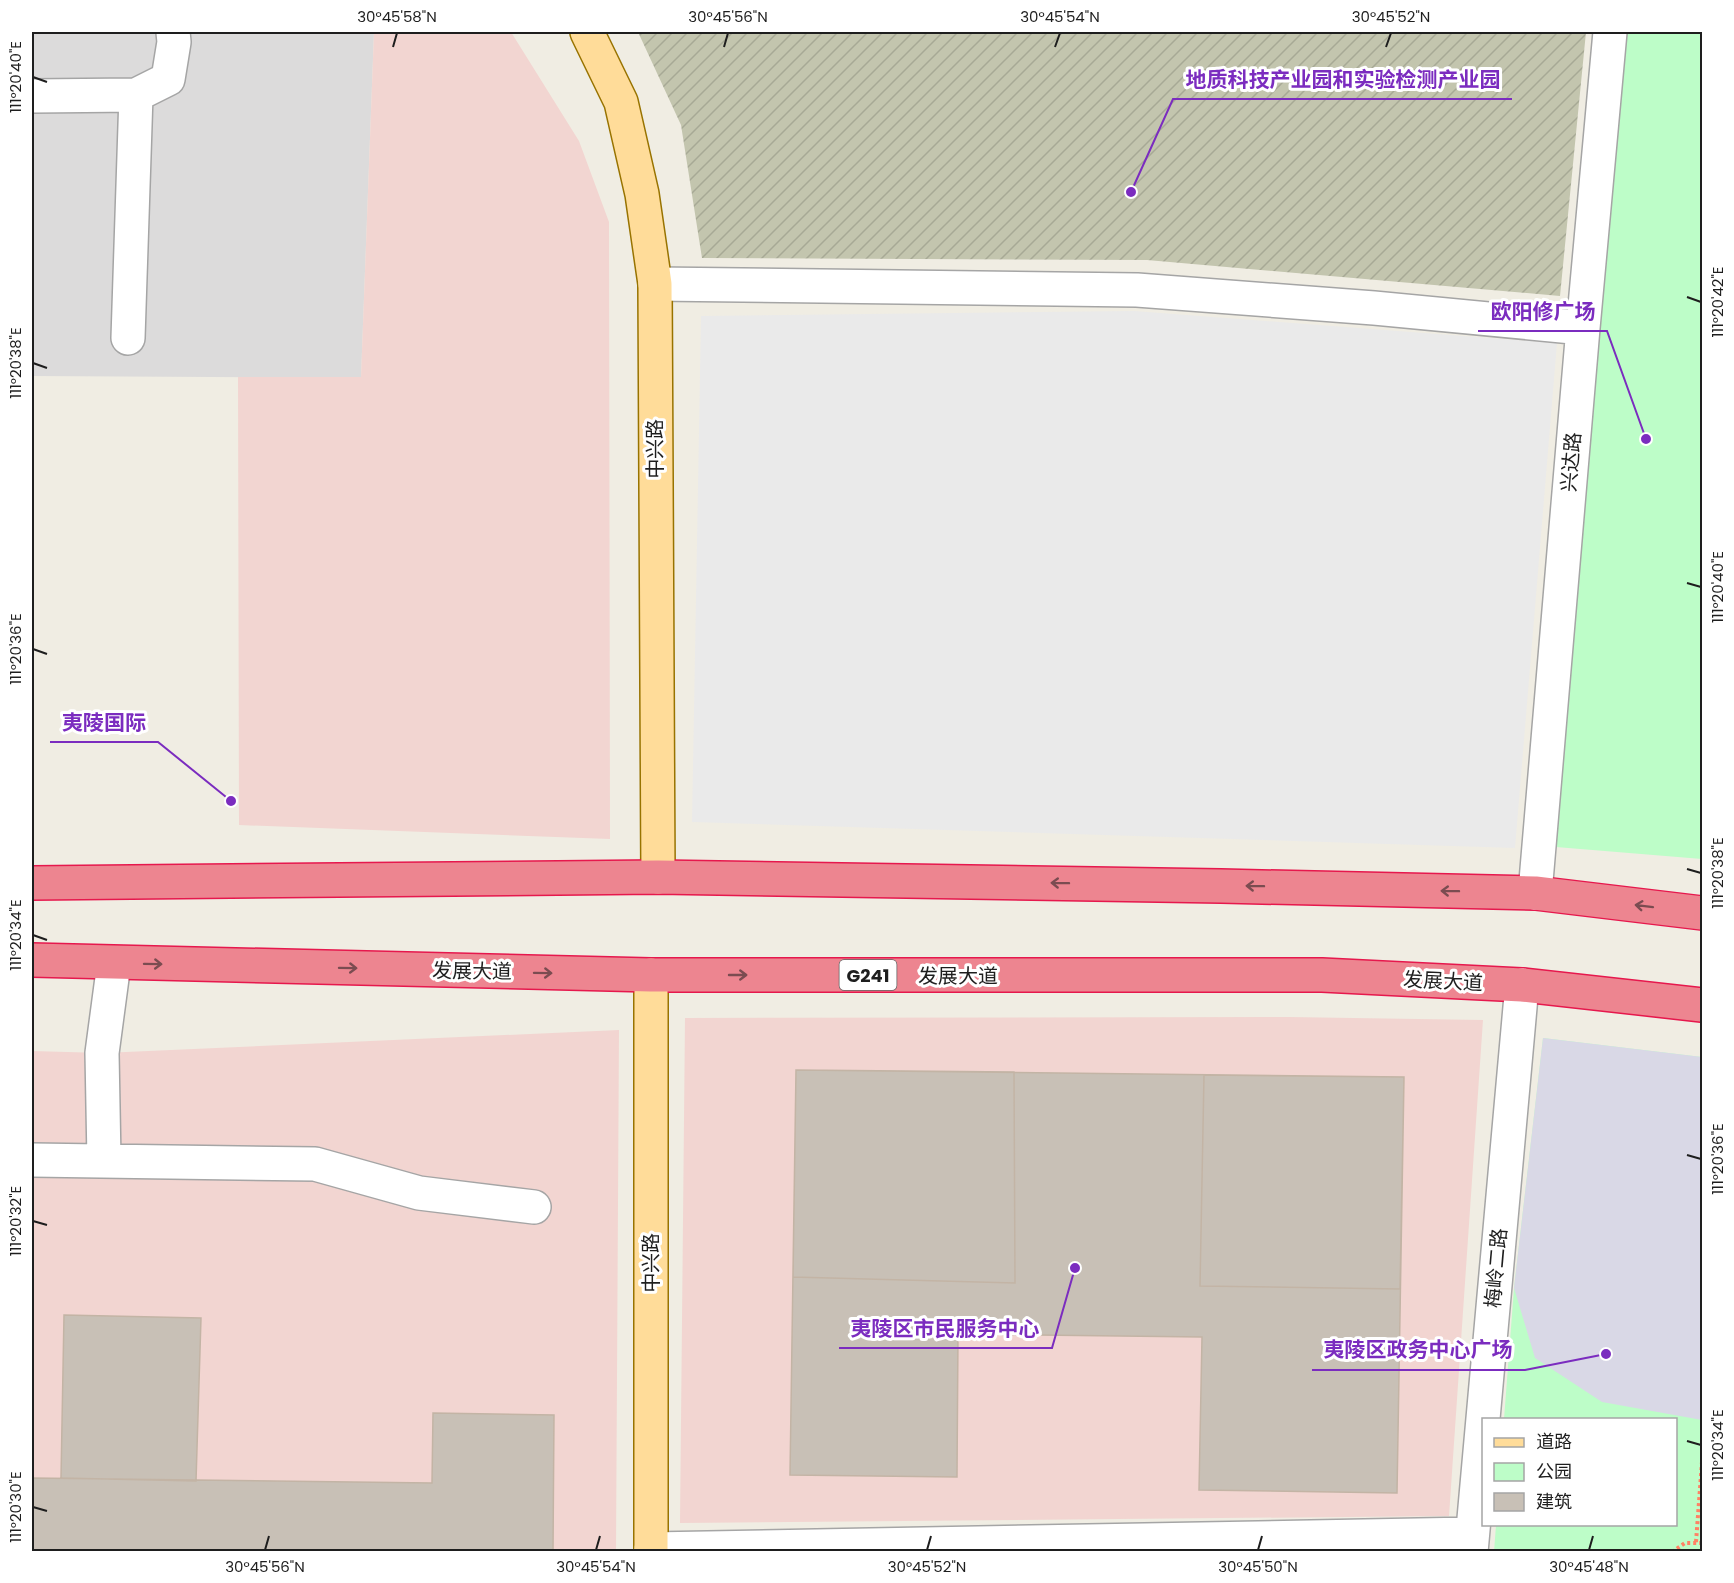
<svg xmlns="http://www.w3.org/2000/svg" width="1734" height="1583" font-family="Poppins,'Noto Sans SC',sans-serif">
<defs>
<pattern id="construction-furrows" width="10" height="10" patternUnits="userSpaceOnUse" patternTransform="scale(1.5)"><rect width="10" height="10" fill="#c3c5ae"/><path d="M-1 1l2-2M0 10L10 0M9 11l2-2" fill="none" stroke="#a7a995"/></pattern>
</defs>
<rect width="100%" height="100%" fill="#f0ede3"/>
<!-- residential -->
<path fill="#dcdbdb" d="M32,32H374L361,378L32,376Z"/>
<!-- commercial -->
<path fill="#f2d5d1" d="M374,32H511L579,141L609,222L610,839L239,825L238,377H361Z
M1289,1017L1483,1020L1449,1516L680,1523L685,1018Z
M619,1030L616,1551L32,1552V1051L103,1053Z"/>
<!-- construction -->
<path fill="url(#construction-furrows)" d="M638,32H1586L1560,296L1147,260L702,258L681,125Z"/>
<!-- park -->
<path fill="#bdfdc8" d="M1625,32H1702V859L1556,847Z
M1543,1038L1702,1057V1551L1494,1552L1496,1525L1676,1524V1420L1504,1419L1514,1288Z"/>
<!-- parking -->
<path fill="#eaeaea" d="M1134,311L1557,343L1515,848L692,822L701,316Z"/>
<!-- plaza -->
<path fill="#d9d8e6" d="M1543,1038L1702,1057V1420L1602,1402L1535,1358L1514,1288Z"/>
<!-- building -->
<path fill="#c8c0b6" stroke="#c3b4a5" stroke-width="1.5" d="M796,1070L1404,1077L1397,1493L1199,1490L1202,1337L958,1334L957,1477L790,1475Z
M796,1070L1014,1072L1015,1283L793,1277Z
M1204,1075L1404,1077L1400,1289L1200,1286Z
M64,1315L201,1318L196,1481L61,1478Z
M433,1413L554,1415L553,1552H32V1478L432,1483Z"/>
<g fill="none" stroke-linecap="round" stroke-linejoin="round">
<defs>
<path id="minor" d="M32,96L136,95L168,79L174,42L173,32
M655,284L1137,290L1374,308L1583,328
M128,338L136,95
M1535,893L1583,328L1610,32
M32,1160L315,1164L419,1193L534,1207
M104,1161L102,1053L114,963
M651,1549L1472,1534
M1471,1552L1522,985"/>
<path id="major" d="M587,32L621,102L642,194L655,284L658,877
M651,975V1552"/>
<path id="highway" d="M32,883L658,877L1221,886L1535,893L1702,913
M32,960L651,975H1322L1522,985L1702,1005"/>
</defs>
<!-- minor casing -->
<use href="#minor" stroke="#a5a5a5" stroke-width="36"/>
<!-- major casing -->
<use href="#major" stroke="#987300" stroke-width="36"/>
<!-- highway casing -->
<use href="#highway" stroke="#e6184d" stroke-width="36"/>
<!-- path -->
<path stroke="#ff8265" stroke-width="4" stroke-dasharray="3 3" stroke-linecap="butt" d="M1696,1542L1702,1462
M1672,1552L1685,1543H1702"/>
<!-- minor -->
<use href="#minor" stroke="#fff" stroke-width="33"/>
<!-- major -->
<use href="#major" stroke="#ffdc99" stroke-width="33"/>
<!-- highway -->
<use href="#highway" stroke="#ed8590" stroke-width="33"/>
</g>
<!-- one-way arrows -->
<defs><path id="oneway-shaft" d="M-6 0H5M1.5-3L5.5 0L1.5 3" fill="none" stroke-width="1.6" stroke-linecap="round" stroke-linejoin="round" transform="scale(1.5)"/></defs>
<g stroke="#7b4c51">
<use href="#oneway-shaft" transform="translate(1060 883) rotate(-179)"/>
<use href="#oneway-shaft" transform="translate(1255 886) rotate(-179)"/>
<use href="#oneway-shaft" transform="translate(1450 891) rotate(-179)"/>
<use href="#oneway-shaft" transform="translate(1644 906) rotate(-173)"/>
<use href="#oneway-shaft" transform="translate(153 964) rotate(1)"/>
<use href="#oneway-shaft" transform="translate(348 968) rotate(1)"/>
<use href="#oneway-shaft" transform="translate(543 973) rotate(1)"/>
<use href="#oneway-shaft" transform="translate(738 975)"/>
</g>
<!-- ticks -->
<path fill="none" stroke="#1e1e1e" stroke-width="2" d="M393,47L397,33M724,47L728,33M1055,47L1060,33M1386,47L1391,33M33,77L47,82M1687,297L1701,302M33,363L47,368M1687,583L1701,587M33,649L47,654M1687,869L1701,873M33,935L47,940M1687,1155L1701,1159M33,1221L47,1225M1687,1441L1701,1445M33,1507L47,1511M265,1550L269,1536M596,1550L600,1536M927,1550L931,1536M1258,1550L1262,1536M1589,1550L1593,1536"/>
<g text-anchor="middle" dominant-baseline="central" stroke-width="6" stroke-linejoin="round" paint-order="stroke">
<!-- shield labels -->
<rect fill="#fff" stroke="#626262" stroke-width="1.5" x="839.5" y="960" width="57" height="30" rx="4.5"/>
<g font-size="18" font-weight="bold" fill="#1e1e1e">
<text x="868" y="975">G241</text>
</g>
<!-- street labels -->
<g font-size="20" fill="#1e1e1e" stroke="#fff">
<text transform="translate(655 449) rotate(-90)">中兴路</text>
<text transform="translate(1571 462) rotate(-85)">兴达路</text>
<text transform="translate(472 971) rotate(1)">发展大道</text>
<text x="958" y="976">发展大道</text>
<text transform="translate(1443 981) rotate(3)">发展大道</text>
<text transform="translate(651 1263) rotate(-90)">中兴路</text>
<text transform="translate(1496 1268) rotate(-85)">梅岭二路</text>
</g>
</g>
<!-- callouts -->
<path fill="none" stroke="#7b2cbf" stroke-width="2" d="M1131 192L1173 99H1512M1646 439L1607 331H1478M231 801L158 742H50M1075 1268L1052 1348H839M1606 1354L1525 1370H1312"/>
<g fill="#7b2cbf" stroke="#fff" stroke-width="2">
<circle cx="1131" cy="192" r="6"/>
<circle cx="1646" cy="439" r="6"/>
<circle cx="231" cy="801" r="6"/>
<circle cx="1075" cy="1268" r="6"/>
<circle cx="1606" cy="1354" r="6"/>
</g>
<g font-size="21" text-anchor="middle" font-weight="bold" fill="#7b2cbf" stroke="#fff" stroke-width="6" stroke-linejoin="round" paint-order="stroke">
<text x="1343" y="87">地质科技产业园和实验检测产业园</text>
<text x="1543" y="319">欧阳修广场</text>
<text x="104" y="730">夷陵国际</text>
<text x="945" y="1336">夷陵区市民服务中心</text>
<text x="1418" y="1357">夷陵区政务中心广场</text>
</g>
<!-- border -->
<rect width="1734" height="1583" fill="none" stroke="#ffffff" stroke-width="66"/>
<!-- legend -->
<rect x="1482" y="1418" width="195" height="108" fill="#ffffff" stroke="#a5a5a5" stroke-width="1.5"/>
<rect x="1494" y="1438" width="30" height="9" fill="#ffdc99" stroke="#a5a5a5" stroke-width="1.5"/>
<text x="1536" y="1448" font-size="18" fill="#1e1e1e">道路</text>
<rect x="1494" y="1463" width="30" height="18" fill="#bdfdc8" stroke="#a5a5a5" stroke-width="1.5"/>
<text x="1536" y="1478" font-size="18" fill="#1e1e1e">公园</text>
<rect x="1494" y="1493" width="30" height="18" fill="#c8c0b6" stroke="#a5a5a5" stroke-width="1.5"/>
<text x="1536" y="1508" font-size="18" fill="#1e1e1e">建筑</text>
<rect x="33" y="33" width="1668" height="1517" fill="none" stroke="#1e1e1e" stroke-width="2"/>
<g font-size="15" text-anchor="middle" fill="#1e1e1e">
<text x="397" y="22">30°45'58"N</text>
<text x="728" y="22">30°45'56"N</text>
<text x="1060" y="22">30°45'54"N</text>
<text x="1391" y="22">30°45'52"N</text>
<text transform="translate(16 77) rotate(-90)" y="5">111°20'40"E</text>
<text transform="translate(1718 302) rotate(-90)" y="5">111°20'42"E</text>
<text transform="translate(16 363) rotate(-90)" y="5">111°20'38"E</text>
<text transform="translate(1718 587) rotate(-90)" y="5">111°20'40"E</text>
<text transform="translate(16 649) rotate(-90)" y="5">111°20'36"E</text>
<text transform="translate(1718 873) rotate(-90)" y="5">111°20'38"E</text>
<text transform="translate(16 935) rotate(-90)" y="5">111°20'34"E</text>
<text transform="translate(1718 1159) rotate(-90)" y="5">111°20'36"E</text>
<text transform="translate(16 1221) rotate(-90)" y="5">111°20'32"E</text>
<text transform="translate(1718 1445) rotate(-90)" y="5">111°20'34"E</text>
<text transform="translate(16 1507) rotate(-90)" y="5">111°20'30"E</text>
<text x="265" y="1572">30°45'56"N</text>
<text x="596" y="1572">30°45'54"N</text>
<text x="927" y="1572">30°45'52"N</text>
<text x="1258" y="1572">30°45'50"N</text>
<text x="1589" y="1572">30°45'48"N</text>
</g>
</svg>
